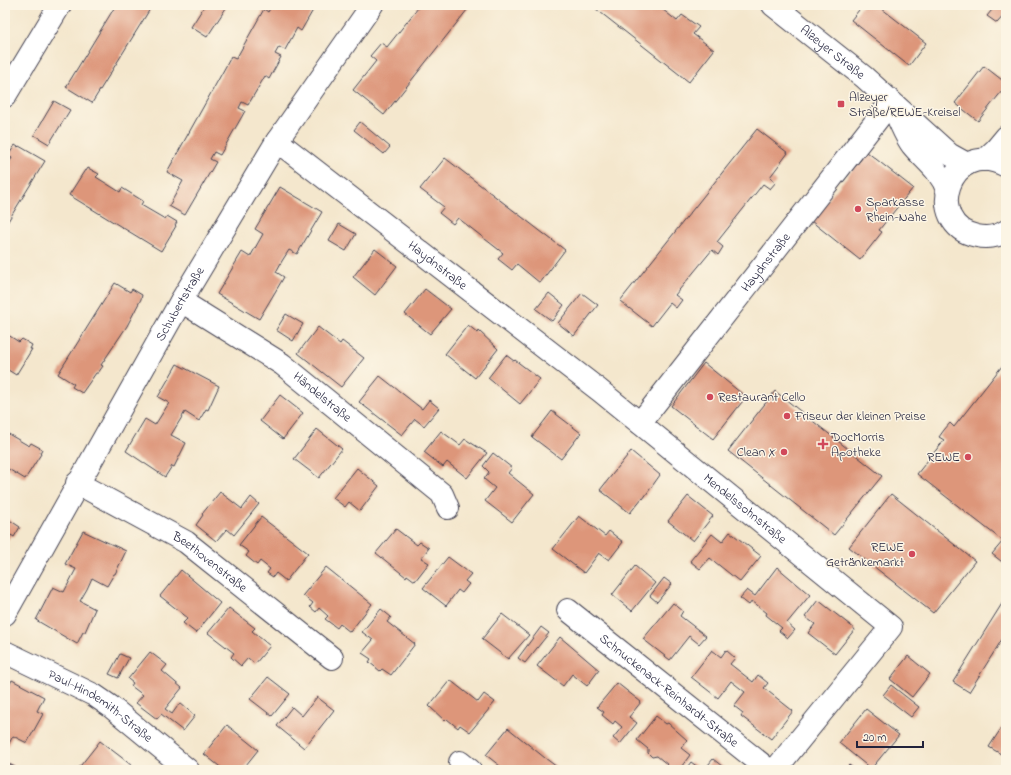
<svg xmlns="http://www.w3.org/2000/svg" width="1011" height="775" font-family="'Indie Flower',sans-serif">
<rect width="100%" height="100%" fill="#fcf5e5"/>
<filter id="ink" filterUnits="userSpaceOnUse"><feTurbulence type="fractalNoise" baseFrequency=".025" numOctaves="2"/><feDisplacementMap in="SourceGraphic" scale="8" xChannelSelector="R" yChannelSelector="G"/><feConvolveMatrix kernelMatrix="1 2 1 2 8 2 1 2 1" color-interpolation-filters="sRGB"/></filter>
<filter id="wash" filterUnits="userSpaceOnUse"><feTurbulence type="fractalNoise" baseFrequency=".012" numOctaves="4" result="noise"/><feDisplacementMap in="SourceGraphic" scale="16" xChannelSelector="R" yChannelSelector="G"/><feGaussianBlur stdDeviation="0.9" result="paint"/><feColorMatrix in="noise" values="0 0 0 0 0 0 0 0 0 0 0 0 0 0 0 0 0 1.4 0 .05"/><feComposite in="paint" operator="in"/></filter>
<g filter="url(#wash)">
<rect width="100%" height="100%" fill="#f4e7cd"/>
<g id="blocks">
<!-- building -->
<path fill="#dd967a" d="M116,5H143L150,9L92,103L66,87Z
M205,5H228L207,37L191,27Z
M272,5H316L301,31L297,28L285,50L279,47L275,54L281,57L269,79L265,76L248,105L242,102L239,108L245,111L220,155L214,152L210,159L216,162L185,215L169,206L183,181L167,172L231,57L236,59L264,9L268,12Z
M414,5H471L384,115L353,90L376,61L370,56L381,43L387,47L418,8Z
M591,5H657L677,21L682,15L699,27L693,34L714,50L689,82Z
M863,5H877L926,43L909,66L851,20Z
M996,5L1006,6V13L997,23L987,16Z
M984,66L1006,83V86L978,121L955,103Z
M54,101L70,110L49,144L34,135Z
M360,122L390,147L384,154L354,130Z
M757,129L788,153L770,177L776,182L770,189L763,184L717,242L723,247L718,255L712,250L675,295L682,300L676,308L670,303L652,326L620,301Z
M15,145L18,147L19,146L45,161L5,226V169L12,158L8,156Z
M867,152L913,188L879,230L882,232L860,260L811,221Z
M445,158L565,250L540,283L517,264L512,270L498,259L503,253L458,218L453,224L439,213L444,207L420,189Z
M88,168L99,174L96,177L120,192L122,188L143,201L141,205L165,219L167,216L177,222L175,225L176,226L161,251L69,195L85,170L86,171Z
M280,187L322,212L297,254L289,250L282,261L276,272L284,277L259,319L217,294L242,252L250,257L263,234L255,229Z
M339,224L356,234L346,251L329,241Z
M375,249L397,266L375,295L353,277Z
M115,283L130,292L132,289L142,295L141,299L127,326L101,365L103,366L98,373H96L82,393L72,387L74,384L58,374Z
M425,289L451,309L430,334L405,314Z
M549,293L564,305L552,321L536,309Z
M582,293L598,305L574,336L558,323Z
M286,314L303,324L293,341L276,330Z
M468,325L478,333L479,331L498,349L475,378L445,354Z
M318,327L340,344L342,341L364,358L341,387L298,353Z
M5,333L19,342L22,339L32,345L30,349H32L16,375L5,368Z
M506,355L514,361L515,360L540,379L520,404L488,378Z
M1006,361V565L992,554L1003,541L917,474L944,440L939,437L944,430L950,423L954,427Z
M704,363L746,397L713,439L671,406Z
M177,364L219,386L208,410L206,409L199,421L185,412L171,435L186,443L174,467L172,466L165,477L126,451L145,419L155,425L169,403L158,397Z
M380,376L422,409L429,400L439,408L424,426L415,419L402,435L359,402Z
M775,391L882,476L834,535L728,451Z
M280,395L303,413L283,439L260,421Z
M552,411L581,433L561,459L532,437Z
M5,427L7,428L5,432L29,446L31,443L42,449L40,453L41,454L25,479L5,467Z
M317,429L342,449L319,478L294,459Z
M441,431L460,445L465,439L487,453L467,478L447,462L443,467L424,452Z
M631,451L660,475L643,499L642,498L630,513L600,490Z
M493,453L512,468L508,473L534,494L512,522L485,501L495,488L484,479L489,472L483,466Z
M357,468L379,486L360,511L349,502L345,507L333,498Z
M220,492L242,509L251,497L259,504L234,535L227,529L216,541L196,525L203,515L202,514Z
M891,494L975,561L933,613L849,547Z
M688,496L713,516L693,541L668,521Z
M579,516L605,536L609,531L623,542L609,560L599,553L584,573L553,549Z
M5,517L20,527L14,537L11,535L5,544Z
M261,517L308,553L286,581L276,573L273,577L267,573L270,569L260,561L257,565L246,556L249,552L239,545Z
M396,529L417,545L420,542L429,548L421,558L429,563L415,581L407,575L406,577L376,553Z
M83,531L126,551L115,574H114L107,586L92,578L87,589L80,601L95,609L85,632H83L77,644L36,620L53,587L64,592L76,569L65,564Z
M730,532L761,556L740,582L710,558L700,569L690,561L712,534L722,542Z
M448,557L471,574L465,581L469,584L462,593L458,590L446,606L423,588Z
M635,566L655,583L632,611L612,595Z
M326,567L372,604L350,632L340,624L337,628L325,619L328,616L319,608L316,612L310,607L313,603L303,595Z
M777,567L810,595L787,623L795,630L788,638L779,631L782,628L766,615L767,613L752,601L749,605L740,598L747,590L755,596Z
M181,570L220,603L196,633L183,623L188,618L160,596Z
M664,578L672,584L657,602L650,596Z
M818,600L855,629L835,654L808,633L815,624L805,617Z
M1003,602L1006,603V633L969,692L953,682Z
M673,603L683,611L680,616L706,636L699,644L689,636L670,660L643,639Z
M229,608L255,628L252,631L270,646L255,664L248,658L241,666L231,657L234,653L208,633Z
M381,609L391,617L387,622L415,644L391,675L382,669L380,671L369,662L371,659L362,653L373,640L362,632Z
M502,614L529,635L508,659L482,639Z
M541,627L549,633L525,663L518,658Z
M560,637L599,670L587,686L572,674L563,686L537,666Z
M712,650L721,657L726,650L735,658L730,664L753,682L758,675L768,683L764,688L793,711L771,739L741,716L743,713L734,706L745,692L731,681L718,698L691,677Z
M150,652L167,665L162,671L182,688L165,709L172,714L180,703L195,716L183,731L161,714L157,719L136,703L143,695L131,686L133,683L128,679Z
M120,654L129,658L118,678L109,674Z
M908,656L930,674L912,697L890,679Z
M268,677L290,694L272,716L250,699Z
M12,680L44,697L37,711L43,714L27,743L13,736L5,751V693Z
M450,680L478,702L484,694L495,702L470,732L460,725L458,728L447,719L445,721L429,706Z
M617,683L641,702L629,717L637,723L620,744L613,738L622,727L615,721L613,724L602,715L604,712L597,707Z
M891,685L919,707L911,717L883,695Z
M317,697L334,710L304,748L277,726L292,707L302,716Z
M866,709L899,735L871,769L839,743Z
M656,716L666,724L668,723L687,740L681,748L690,755L679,770H664L668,765L657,756L652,757L648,753V749L637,740Z
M1006,721V757L989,747Z
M227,725L258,750L242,770H224L204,754Z
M508,728L545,758L561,770H505L486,755Z
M100,741L121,757L137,770H77Z
M713,759L727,770H704Z
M5,762L15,767L14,770H5Z
M691,762L702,770H685Z
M849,765L856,770H845Z"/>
</g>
</g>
<g filter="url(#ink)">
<use href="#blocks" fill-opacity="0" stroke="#424051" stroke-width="1"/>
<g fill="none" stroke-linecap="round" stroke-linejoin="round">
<defs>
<g id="minor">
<path d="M5,96L60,5"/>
<path id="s1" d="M277,141L599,390L891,627L775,770"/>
<path d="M984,160L996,149L1006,137"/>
<path id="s2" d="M181,301L282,364L442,494L448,508"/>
<path id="s3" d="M640,423L891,102"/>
<path id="s4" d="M77,483L186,542L332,658"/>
<path id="s5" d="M568,610L769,770"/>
<path id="s6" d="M5,614L181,301L277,141L372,5"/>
<path id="s7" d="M5,652L94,695L110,706L188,770"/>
<path d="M460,762L470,770"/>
</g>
<g id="major">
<path id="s8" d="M773,5L864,77L949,154L967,164"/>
<path d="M894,108C899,121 904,134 912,145C924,160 941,171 947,190"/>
<path d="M1006,166C949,136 922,225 977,236C987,238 997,237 1006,231"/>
</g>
</defs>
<!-- minor casing -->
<use href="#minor" stroke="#424051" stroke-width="24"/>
<!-- major casing -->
<use href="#major" stroke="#424051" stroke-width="24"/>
<!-- minor -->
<use href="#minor" stroke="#fff" stroke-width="22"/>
<!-- major -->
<use href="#major" stroke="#fff" stroke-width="22"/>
</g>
</g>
<!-- markers -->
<g fill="#d1495b" stroke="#fcf5e5" stroke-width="1.5">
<rect x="837" y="100" width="8" height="8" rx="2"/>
<circle cx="858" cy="209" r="4"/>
<circle cx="710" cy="397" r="4"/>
<circle cx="787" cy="416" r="4"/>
<path d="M821 438h4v4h4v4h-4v4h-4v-4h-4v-4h4z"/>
<circle cx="784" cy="452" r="4"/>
<circle cx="968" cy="457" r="4"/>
<circle cx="912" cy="554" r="4"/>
</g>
<g text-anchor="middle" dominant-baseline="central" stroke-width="3" stroke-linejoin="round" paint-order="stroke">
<!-- street labels -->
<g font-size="13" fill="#22223b" stroke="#fcf5e5">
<text stroke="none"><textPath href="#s8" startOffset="76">Alzeyer Straße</textPath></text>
<text stroke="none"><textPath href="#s3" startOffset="204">Haydnstraße</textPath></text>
<text stroke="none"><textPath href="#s1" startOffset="203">Haydnstraße</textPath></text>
<text stroke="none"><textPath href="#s6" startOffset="356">Schubertstraße</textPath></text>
<text stroke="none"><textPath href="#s2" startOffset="171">Händelstraße</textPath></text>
<text stroke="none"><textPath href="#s1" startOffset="595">Mendelssohnstraße</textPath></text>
<text stroke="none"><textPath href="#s4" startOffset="155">Beethovenstraße</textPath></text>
<text stroke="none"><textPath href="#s5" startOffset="129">Schnuckenack-Reinhardt-Straße</textPath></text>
<text stroke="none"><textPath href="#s7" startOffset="110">Paul-Hindemith-Straße</textPath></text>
</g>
<!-- poi labels -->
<g font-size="13" fill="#22223b" stroke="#fcf5e5" text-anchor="start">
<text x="849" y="97">Alzeyer<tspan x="849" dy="15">Straße/REWE-Kreisel</tspan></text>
<text x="866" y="202">Sparkasse<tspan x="866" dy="15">Rhein-Nahe</tspan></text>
<text x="718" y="397">Restaurant Cello</text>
<text x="795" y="416">Friseur der kleinen Preise</text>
<text x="831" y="437">DocMorris<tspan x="831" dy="15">Apotheke</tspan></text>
<text x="776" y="452" text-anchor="end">Clean X</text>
<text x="960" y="457" text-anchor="end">REWE</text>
<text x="904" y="547" text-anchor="end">REWE<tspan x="904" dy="15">Getränkemarkt</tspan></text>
</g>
</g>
<!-- margin -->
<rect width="1011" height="775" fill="none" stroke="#fcf5e5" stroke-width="20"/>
<!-- scale -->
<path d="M857 741v6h66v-6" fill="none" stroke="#22223b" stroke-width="2"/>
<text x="863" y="741" font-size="12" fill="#22223b" stroke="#fcf5e5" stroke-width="3" paint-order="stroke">20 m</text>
</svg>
